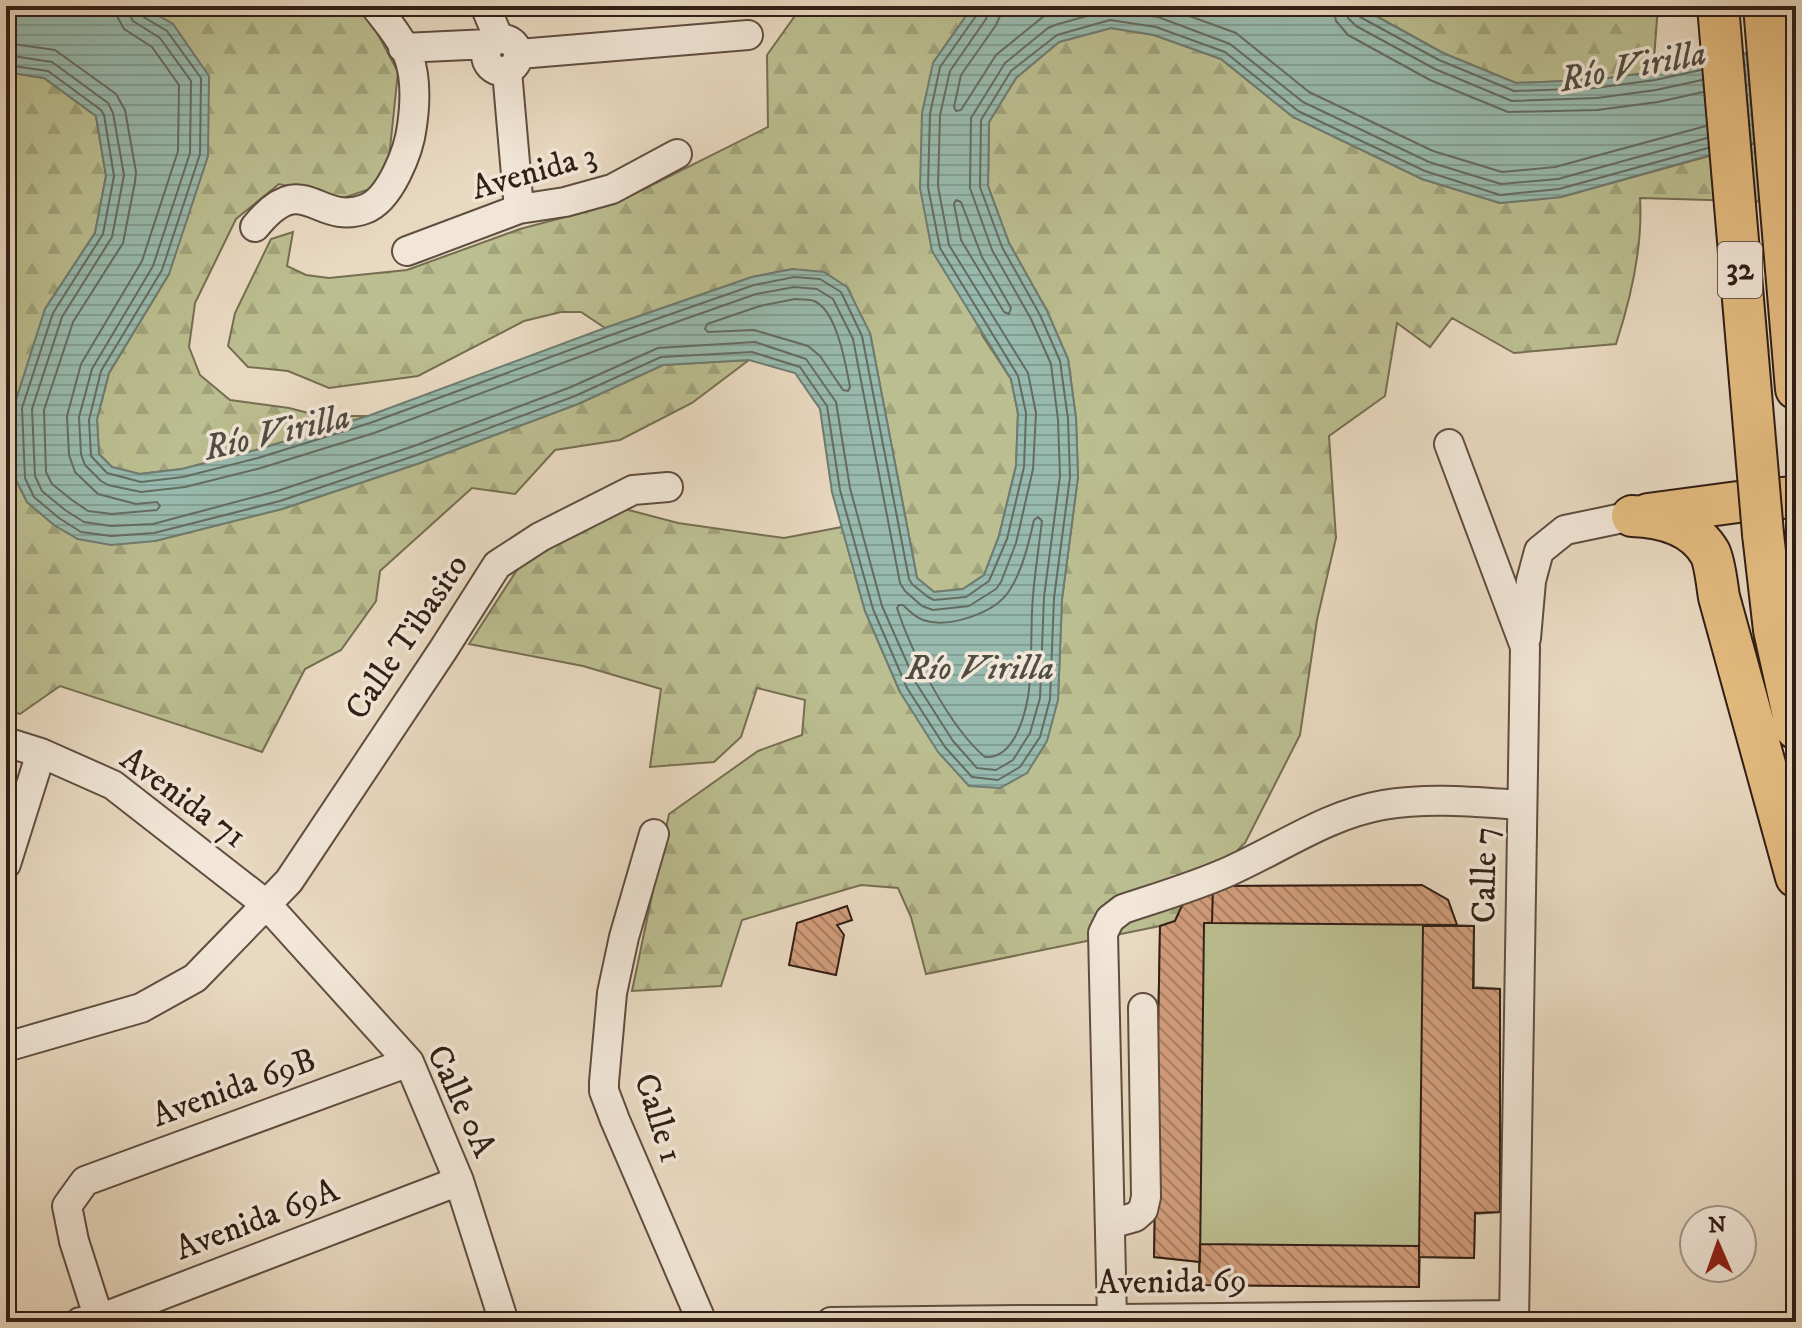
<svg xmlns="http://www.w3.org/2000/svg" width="1802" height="1328" font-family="'IM FELL DW Pica',serif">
<defs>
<pattern id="forest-firs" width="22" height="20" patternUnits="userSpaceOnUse" patternTransform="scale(2)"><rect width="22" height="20" fill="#bbbe90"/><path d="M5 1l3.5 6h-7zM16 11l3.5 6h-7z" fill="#a1a37b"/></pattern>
<pattern id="water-rules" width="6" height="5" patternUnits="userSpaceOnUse" patternTransform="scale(2)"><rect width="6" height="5" fill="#98baae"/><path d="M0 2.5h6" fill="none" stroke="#839f95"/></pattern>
<pattern id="building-back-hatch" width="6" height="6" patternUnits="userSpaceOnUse" patternTransform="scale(2)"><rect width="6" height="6" fill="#d29d7b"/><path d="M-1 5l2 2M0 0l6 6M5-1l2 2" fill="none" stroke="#ab7f64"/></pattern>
</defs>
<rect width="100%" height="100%" fill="#e9d9c1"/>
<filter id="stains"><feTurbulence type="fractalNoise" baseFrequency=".0025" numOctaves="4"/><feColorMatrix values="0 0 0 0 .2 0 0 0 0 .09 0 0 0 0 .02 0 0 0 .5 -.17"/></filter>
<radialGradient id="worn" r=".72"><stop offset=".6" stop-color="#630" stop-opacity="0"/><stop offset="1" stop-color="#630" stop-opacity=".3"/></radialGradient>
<!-- green -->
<path fill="#bbbe90" stroke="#766e52" stroke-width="2" d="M1422,885L1448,900L1457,925L1474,926V987L1500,989V1212L1475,1214L1474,1258L1420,1257L1419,1287L1199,1285V1262L1154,1257L1160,926L1175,921L1185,899L1213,886Z"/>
<!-- forest -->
<path fill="url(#forest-firs)" stroke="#766e52" stroke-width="2" d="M141,6H363L398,72L389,158L373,188L343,198L279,184L236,219L195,303L189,347L200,375L230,400L289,408L320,416H368L256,450L182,469L139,474L112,467L99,454L97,419L109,373L169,274L173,24Z
M802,6H973L933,63L982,335L1011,379L1018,413L1016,466L999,536L984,575L963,589L934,592L917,578L870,333L793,269L752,277L605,328L581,312H561L524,321L418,376L329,388L288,371L248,367L228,346L235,313L271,239L293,232L287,266L306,275L329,278L407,270L520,229L614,204L768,127L767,55Z
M1358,6H1658L1653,72L1594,80L1516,83L1443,53Z
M1111,28L1154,35L1221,59L1293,117L1422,179L1500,203L1561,197L1774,138L1778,202L1640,198C1643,247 1631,298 1616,344L1514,353L1452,318L1430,347L1397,323L1385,396L1329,436L1336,538L1317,620L1300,735L1245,843L1198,890L1185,899L1175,921L1160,926L926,974L911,917L898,888L861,885L742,920L721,986L632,991L669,814L758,751L802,735L805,700L757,688L741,737L714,762L650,767L661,689L583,666L469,644L526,556L621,508L678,523L784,538L842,527L865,611L900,692L1058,700L1062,599L1078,477L1076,418L1068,359L1047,311L1009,243L988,186L989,122L1016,78L1059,42Z
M6,72L44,78L96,116L106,176L95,233L45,309L16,480L27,502L54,525L78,539L155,541L282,509L420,463L578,404L663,365L749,360L692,403L620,440L555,450L515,494L472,488L380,571L376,601L341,650L305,669L262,752L60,686L20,714L6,710Z"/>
<!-- water -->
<path fill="url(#water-rules)" stroke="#6f7c71" stroke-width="2" d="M6,6H141L173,24L209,76L208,156L169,274L109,373L97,419L99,454L112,467L140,474L182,469L256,450L368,416L605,328L752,277L793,269L824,272L847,287L870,333L917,578L934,592L963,589L984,575L999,536L1016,466L1018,413L1011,379L932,251L920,188L922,113L933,63L973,6H1358L1443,53L1516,83L1594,80L1653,72L1796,43V131L1561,197L1500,203L1422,179L1293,117L1221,59L1154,35L1111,28L1059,42L1016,78L989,122L988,186L1009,243L1047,311L1068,359L1076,418L1078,477L1062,599L1058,700L1047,741L1027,773L1000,788L969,786L938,752L900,692L865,611L832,492L820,409L795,373L749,360L663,365L578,404L420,463L282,509L155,541L111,545L78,539L54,525L27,502L16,480L14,406L45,309L95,233L106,176L96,116L44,78L6,72Z"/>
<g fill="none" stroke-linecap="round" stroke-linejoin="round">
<!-- shore -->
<path stroke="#646c62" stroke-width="2" d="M129,6V14L133,21L160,38L191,81L190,153L153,266L92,369L79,417L81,454L85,465L101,481L108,485L141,492L185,487L261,468L374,433L611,345L756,294L794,287L817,289L833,299L853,339L900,583L905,591L922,606L933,610L969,606L996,589L1001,582L1016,543L1033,469L1036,413L1028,373L949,245L938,186L940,115L950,71L986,19L989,6
M139,6V11L142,16L167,31L201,78L200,154L162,270L101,371L89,420L91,456L107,473L141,482L183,477L258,458L370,423L608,336L754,285L794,277L820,279L841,292L862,336L909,579L912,584L928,597L934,600L966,597L989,581L1007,539L1024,467L1026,413L1018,376L940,248L928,187L930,114L940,67L978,13L979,6
M1001,6L1000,16L996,25L961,75L954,107L956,111L961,110L996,55L1044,16L1077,6
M1162,6L1236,33L1309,92L1433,151L1502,172L1555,167L1706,126
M1333,6L1336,21L1348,35L1430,80L1508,112L1597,110L1658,102L1703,92
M1345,6L1348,18L1356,26L1435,69L1512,101L1597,98L1656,90L1702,80
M1355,6L1356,12L1360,17L1439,60L1514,91L1595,88L1655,80L1701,70
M6,43L55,50L116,94L125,110L136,172L135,182L123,243L73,322L44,410L46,472L52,484L72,500L88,511L112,514L157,510L160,506L157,502L136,504L98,494L75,472L69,455L67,416L81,364L142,261L178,151L179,85L152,47L124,29L118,18L117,6
M6,55L52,62L108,103L113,113L124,175L112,237L62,317L32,409L35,476L42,491L65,510L84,522L111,526L153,524L277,491L414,446L571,387L658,348L755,342L806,359L836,402L850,488L882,606L916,683L953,741L977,768L996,770L1013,760L1030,733L1040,698L1044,597L1060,476L1058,420L1051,364L1031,319L992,250L970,188L971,118L1005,63L1048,28L1055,25L1108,10L1158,17L1230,44L1303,102L1429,162L1501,184L1558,179L1707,138
M6,65L48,71L101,110L104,115L114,176L103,234L53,313L22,408L25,478L34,497L59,518L81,532L111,536L154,533L280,501L417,455L575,396L661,357L752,352L800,367L827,406L840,490L873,609L907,688L945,747L972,777L998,780L1020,767L1040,737L1050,699L1054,598L1070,477L1068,419L1060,361L1040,315L1002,247L980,187L981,120L1011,71L1057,35L1110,20L1156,27L1225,52L1298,111L1425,171L1500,195L1559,189L1708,148
M956,200L961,202L982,257L1011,308L1009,314L1004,312L961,240L954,204Z
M795,299C801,300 809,299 814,301C837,310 846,366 850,387L848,391L843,390L820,356L808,346L754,330L708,332L705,329L707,324L760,306Z
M1038,517L1042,521C1039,546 1035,571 1033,596C1030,628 1033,666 1028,697C1024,719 1013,759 985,757C950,728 911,652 897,608L899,605H903C909,611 915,617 923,620C948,629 995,613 1009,591C1022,572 1029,542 1034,520Z"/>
</g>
<!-- building -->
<path fill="url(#building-back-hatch)" stroke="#311e15" stroke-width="2" d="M1422,885L1448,900L1457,925L1212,923L1213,886Z
M1213,886L1212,923H1204L1200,1262L1154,1257L1160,926L1175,921L1185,899Z
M847,906L852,920L837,925L844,935L836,975L789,965L797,923Z
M1423,926H1474L1473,988L1500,989V1212L1475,1213L1474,1258L1419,1257Z
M1200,1244L1419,1246V1287L1199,1285Z"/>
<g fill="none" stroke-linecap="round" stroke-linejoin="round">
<defs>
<path id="minor" d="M485,6L499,39
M486 55a16 16 0 1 1 32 0a16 16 0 1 1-32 0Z
M403,48L489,44
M519,54L748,35
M507,71L519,209
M255,227C304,166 316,227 365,209C390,200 409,151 412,126C415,105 416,78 409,58C402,39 387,22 375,6
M407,251L519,209L565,202L612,189L677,154
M1449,444L1525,647L1514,1322
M1526,638L1531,581L1539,551L1565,530L1632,516
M6,742L41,753L113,785L267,905L409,1062L459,1181L504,1322
M654,834L624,937L612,993L604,1082V1091L615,1120L702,1322
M6,864L41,753
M6,1047L141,1008L195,978L289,881L443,650L497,565L540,537L633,490L668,487
M1110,1224L1135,1217L1143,1210L1146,1197L1143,1008
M99,1319L74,1241L67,1206L85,1181L409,1062
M1112,1319L1103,933L1110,919L1123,909C1159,897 1197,886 1232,870C1283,847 1327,815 1383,805C1429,797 1476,802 1522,805
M80,1322L99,1319L459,1181
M831,1322L1514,1315"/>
<path id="highway" d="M1764,6L1796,389
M1648,514L1753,500L1796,497
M1632,516C1660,517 1694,525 1710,553C1715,563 1717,585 1719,597L1796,877
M1763,534L1774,630L1796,729"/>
</defs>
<!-- minor casing -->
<use href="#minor" stroke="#5f4d40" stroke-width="32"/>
<!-- highway casing -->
<use href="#highway" stroke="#311e15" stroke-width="44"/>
<!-- minor -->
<use href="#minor" stroke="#f1e6d7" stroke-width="28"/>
<!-- highway -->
<use href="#highway" stroke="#e4bc80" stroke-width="40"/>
<defs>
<path id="highway-bridge" d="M1718,6L1763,534"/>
</defs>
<!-- highway-bridge casing -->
<use href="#highway-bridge" stroke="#311e15" stroke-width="44" stroke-linecap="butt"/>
<!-- highway-bridge -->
<use href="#highway-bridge" stroke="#e4bc80" stroke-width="40"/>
</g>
<g text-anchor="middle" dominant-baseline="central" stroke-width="7" stroke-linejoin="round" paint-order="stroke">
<!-- shield labels -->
<rect fill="#f1e6d7" stroke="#6b5a4f" stroke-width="2" x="1718" y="242" width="44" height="56" rx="6"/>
<g font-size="32" font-weight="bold" fill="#311e15">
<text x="1740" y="270">32</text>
</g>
<!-- street labels -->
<g font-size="34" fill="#311e15" stroke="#f1e6d7">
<text transform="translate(534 172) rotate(-16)">Avenida 3</text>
<text transform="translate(407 637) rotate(-56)">Calle Tibasito</text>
<text transform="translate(183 798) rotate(36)">Avenida 71</text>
<text transform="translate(1485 875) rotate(-89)">Calle 7</text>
<text transform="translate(234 1088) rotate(-20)">Avenida 69B</text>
<text transform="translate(461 1101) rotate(65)">Calle 0A</text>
<text transform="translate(658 1118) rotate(72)">Calle 1</text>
<text transform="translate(257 1220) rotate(-21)">Avenida 69A</text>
<text transform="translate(1172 1282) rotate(-1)">Avenida 69</text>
</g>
<!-- water labels -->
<g font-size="36" font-style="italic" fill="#504d43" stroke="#f1e6d7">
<text transform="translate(1633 67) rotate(-11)">Río Virilla</text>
<text transform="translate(277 433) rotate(-13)">Río Virilla</text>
<text x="980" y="668">Río Virilla</text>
</g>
</g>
<!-- margin -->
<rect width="1802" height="1328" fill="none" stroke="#e9d9c1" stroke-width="32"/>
<rect x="8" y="8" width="1786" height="1312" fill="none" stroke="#311e15" stroke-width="4"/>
<rect x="16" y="16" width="1770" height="1296" fill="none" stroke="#311e15" stroke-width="2"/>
<!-- north arrow -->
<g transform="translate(1718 1244) rotate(358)"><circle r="38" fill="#f1e6d7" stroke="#a49689" stroke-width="2"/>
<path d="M0-6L14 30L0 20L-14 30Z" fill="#8f2418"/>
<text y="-12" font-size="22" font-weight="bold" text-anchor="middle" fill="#311e15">N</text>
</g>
<rect width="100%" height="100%" filter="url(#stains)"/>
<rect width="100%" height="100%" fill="url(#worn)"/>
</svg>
